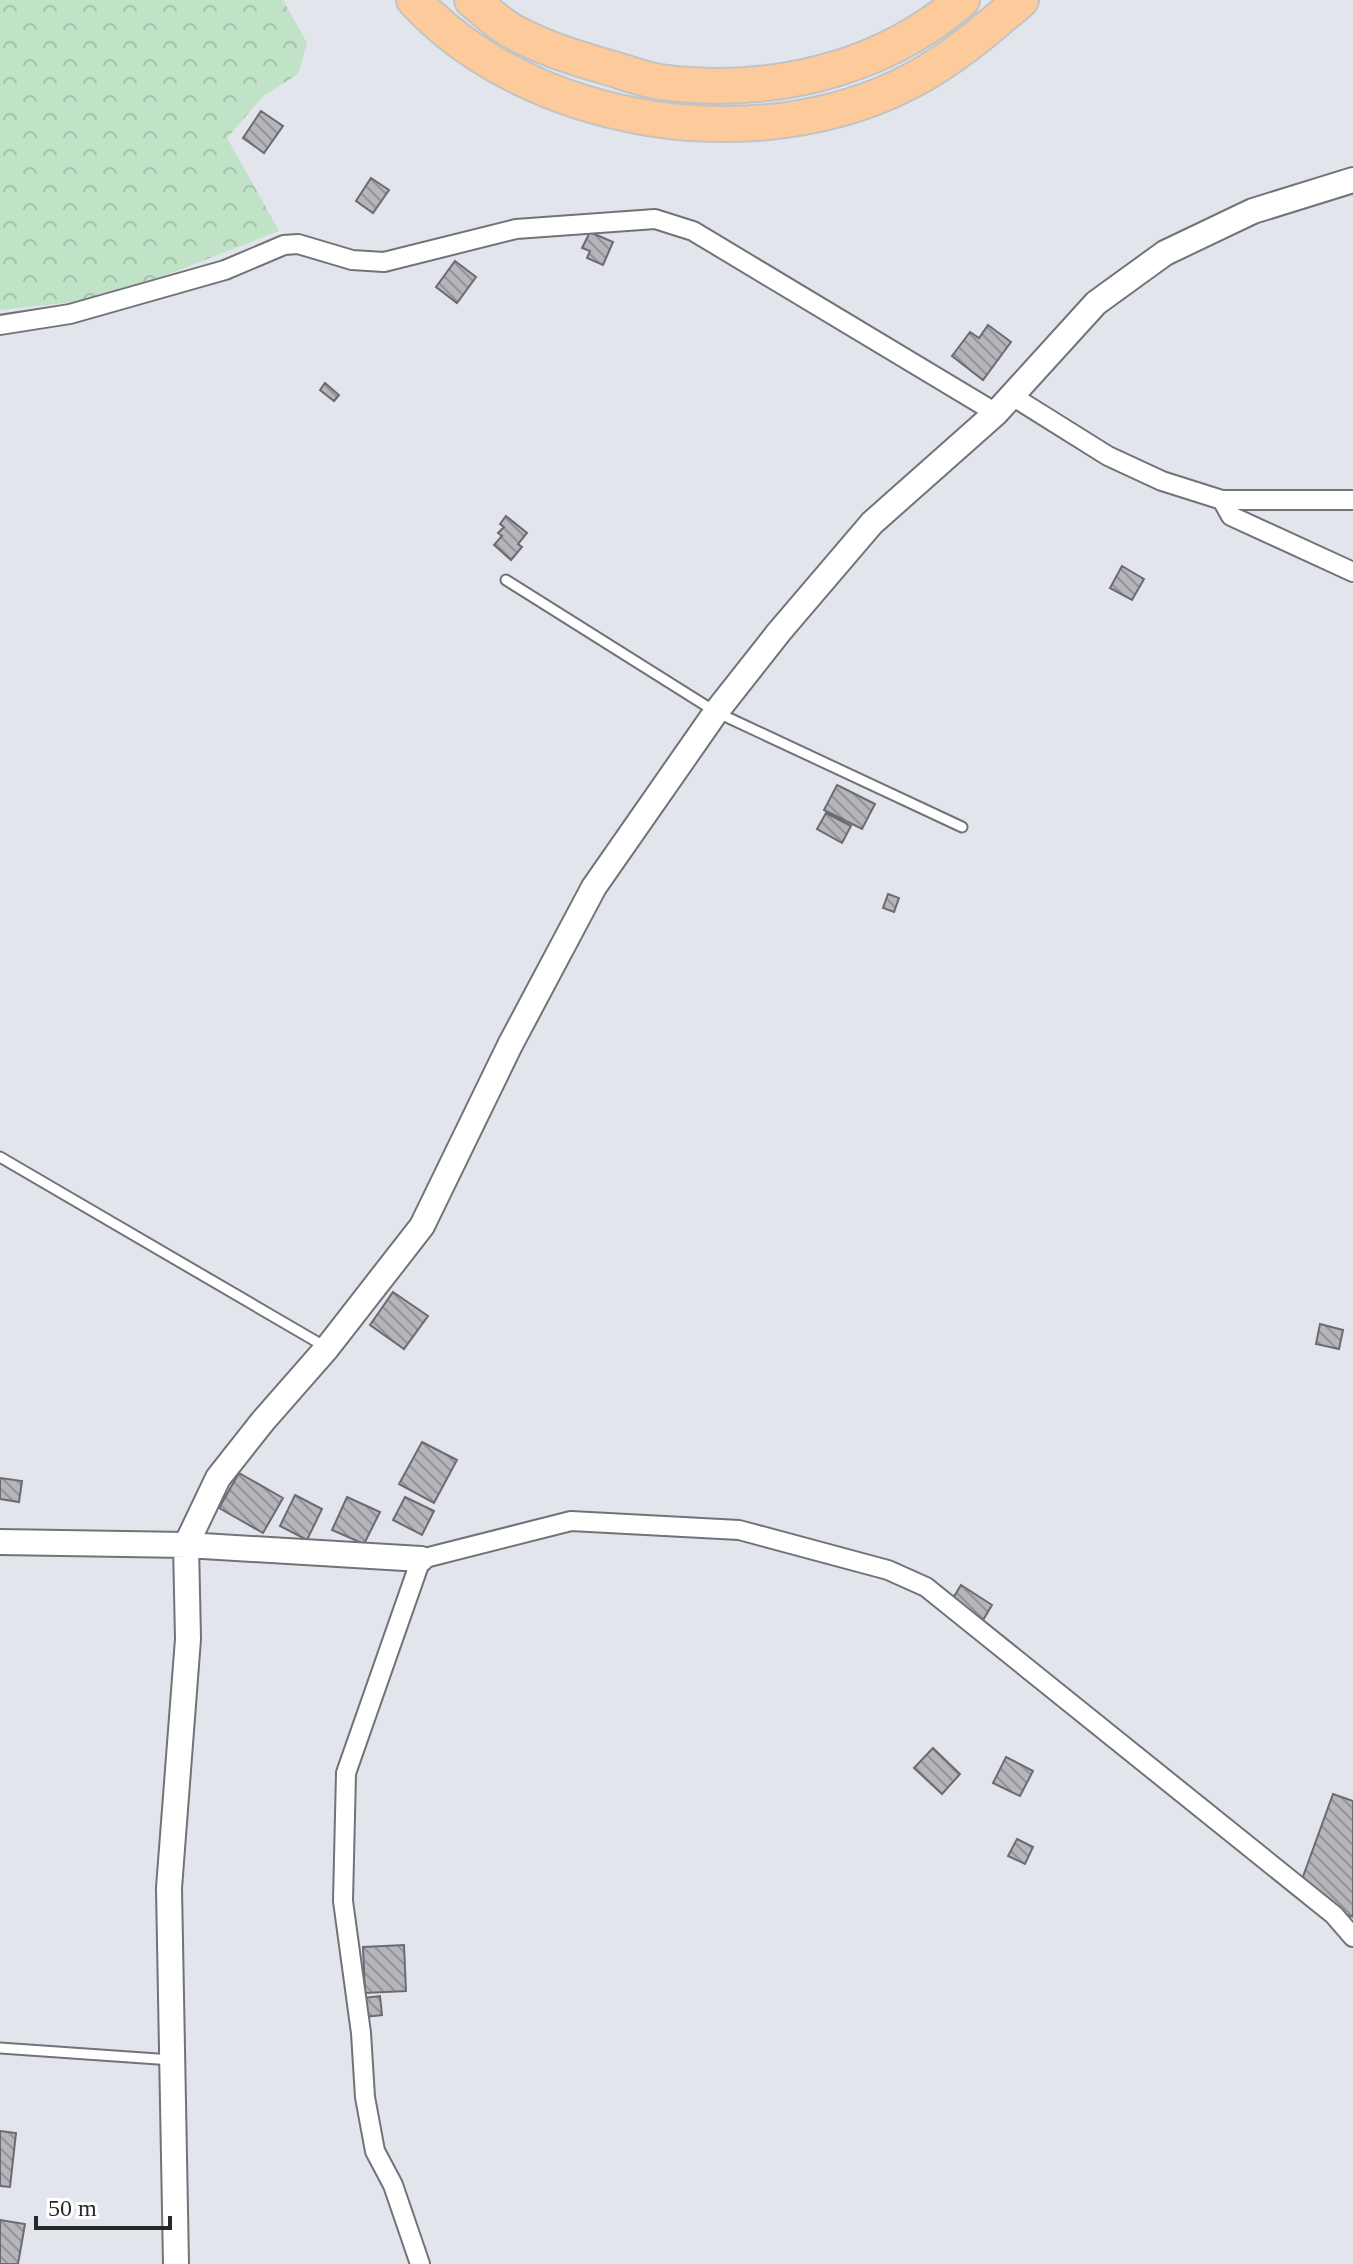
<svg xmlns="http://www.w3.org/2000/svg" width="1353" height="2264" font-family="'Times New Roman',serif">
<defs>
<pattern id="forest-crowns" width="20" height="18" patternUnits="userSpaceOnUse" patternTransform="scale(2)"><rect width="20" height="18" fill="#c0e2c7"/><path d="M2 6a3 3 0 1 1 6 0M12 15a3 3 0 1 1 6 0" fill="none" stroke="#a5c2ab"/></pattern>
<pattern id="building-back-hatch" width="6" height="6" patternUnits="userSpaceOnUse" patternTransform="scale(2)"><rect width="6" height="6" fill="#b6b5bb"/><path d="M-1 5l2 2M0 0l6 6M5-1l2 2" fill="none" stroke="#949398"/></pattern>
</defs>
<rect width="100%" height="100%" fill="#e2e5eb"/>
<!-- forest -->
<path fill="url(#forest-crowns)" d="M0,0H283L307,43L298,74L263,96L227,138L279,231L166,275L73,302L0,310Z"/>
<!-- building -->
<path fill="url(#building-back-hatch)" stroke="#6c6b71" stroke-width="2" d="M261,111L283,126L264,153L243,138Z
M371,178L389,190L373,213L356,201Z
M590,232L613,242L603,265L587,258L590,251L582,248Z
M455,261L476,277L457,303L436,287Z
M988,325L1011,342L983,380L952,356L970,332L979,338Z
M325,383L339,395L334,401L320,390Z
M506,516L527,533L518,544L522,547L511,560L494,545L502,536L498,533L504,527L500,524Z
M1122,566L1144,579L1132,600L1110,588Z
M837,785L875,804L862,829L824,810Z
M826,813L851,826L842,843L817,829Z
M888,894L899,898L894,912L883,908Z
M393,1292L428,1316L404,1349L370,1325Z
M1320,1324L1343,1330L1339,1349L1316,1344Z
M422,1442L457,1460L434,1503L399,1484Z
M239,1473L283,1498L263,1533L219,1508Z
M0,1478L22,1481L19,1502L0,1499Z
M295,1495L322,1509L307,1540L280,1526Z
M347,1497L380,1512L364,1544L332,1530Z
M405,1497L434,1511L422,1535L393,1520Z
M961,1585L992,1605L983,1620L952,1600Z
M933,1748L960,1774L942,1794L914,1768Z
M1006,1757L1033,1771L1020,1796L993,1783Z
M1333,1794L1353,1801V1917L1296,1896Z
M1017,1839L1033,1847L1025,1864L1008,1856Z
M404,1945L406,1991L365,1993L363,1947Z
M380,1996L382,2015L365,2017L364,1998Z
M0,2131L16,2133L10,2187L0,2186Z
M0,2220L25,2224L18,2264H0Z"/>
<g fill="none" stroke-linecap="round" stroke-linejoin="round">
<defs>
<path id="service" d="M506,580L716,712L962,827
M0,1157L324,1346
M0,2048L172,2060"/>
<path id="minor" d="M0,325L70,314L225,270L284,245L298,244L352,260L384,262L516,229L655,219L693,231L996,413
M1012,396L1108,456L1162,481L1222,500H1353
M1222,500L1231,516L1353,572
M420,2264L393,2185L375,2151L365,2097L361,2033L343,1901L346,1773L421,1559L571,1521L739,1530L888,1570L926,1587L1334,1915L1353,1937"/>
<path id="tertiary" d="M0,1542L186,1545L421,1559
M176,2264L169,1888L188,1639L186,1545L218,1478L263,1421L327,1348L422,1226L510,1045L594,887L716,712L779,632L872,523L996,413L1096,303L1165,253L1253,211L1353,180"/>
<path id="motorway" d="M414,0C530,126 757,161 909,82C950,61 985,31 1021,0
M472,0C484,10 497,22 510,30C540,47 574,58 607,67C624,72 642,79 660,82C767,96 879,72 962,0"/>
</defs>
<!-- service casing -->
<use href="#service" stroke="#707378" stroke-width="13"/>
<!-- minor casing -->
<use href="#minor" stroke="#707378" stroke-width="22"/>
<!-- tertiary casing -->
<use href="#tertiary" stroke="#707378" stroke-width="28"/>
<!-- motorway casing -->
<use href="#motorway" stroke="#c2c3c3" stroke-width="38"/>
<!-- service -->
<use href="#service" stroke="#fff" stroke-width="9"/>
<!-- minor -->
<use href="#minor" stroke="#fff" stroke-width="18"/>
<!-- tertiary -->
<use href="#tertiary" stroke="#fff" stroke-width="24"/>
<!-- motorway -->
<use href="#motorway" stroke="#fdca9b" stroke-width="34"/>
</g>
<!-- scale -->
<path d="M36 2216v12h134v-12" fill="none" stroke="#262729" stroke-width="4"/>
<text x="48" y="2216" font-size="24" fill="#262729" stroke="#ffffff" stroke-width="6" paint-order="stroke">50 m</text>
</svg>
